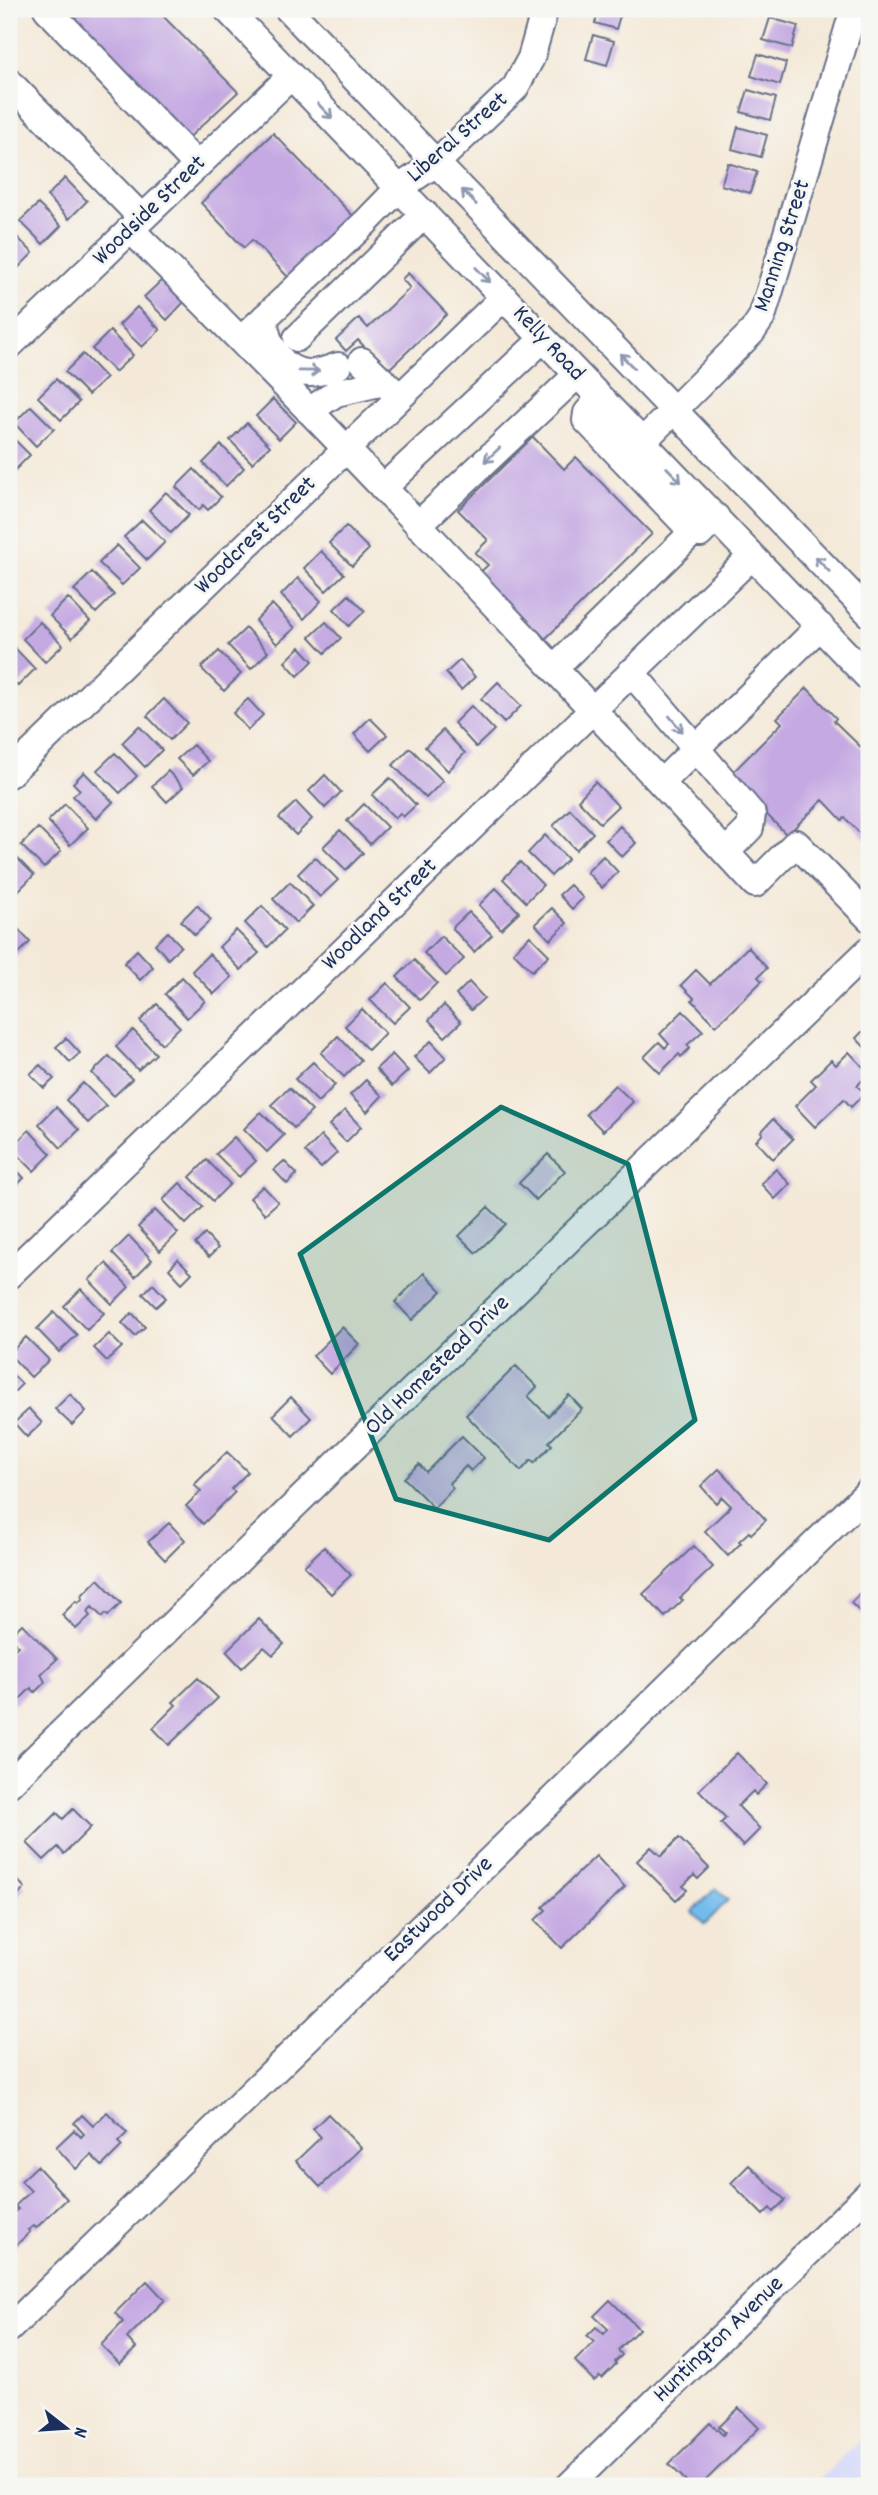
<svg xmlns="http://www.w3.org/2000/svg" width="878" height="2495" font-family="Dekko,sans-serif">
<rect width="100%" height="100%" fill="#f6f6f2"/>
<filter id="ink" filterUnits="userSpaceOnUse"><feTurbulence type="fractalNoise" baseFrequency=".0143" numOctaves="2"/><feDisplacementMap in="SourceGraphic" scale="14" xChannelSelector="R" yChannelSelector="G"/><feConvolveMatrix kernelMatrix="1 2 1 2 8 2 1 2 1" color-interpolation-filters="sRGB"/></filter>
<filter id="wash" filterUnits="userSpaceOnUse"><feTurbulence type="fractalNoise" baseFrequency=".00686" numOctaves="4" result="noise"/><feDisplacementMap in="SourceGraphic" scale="28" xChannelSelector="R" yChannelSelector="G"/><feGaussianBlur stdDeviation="1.57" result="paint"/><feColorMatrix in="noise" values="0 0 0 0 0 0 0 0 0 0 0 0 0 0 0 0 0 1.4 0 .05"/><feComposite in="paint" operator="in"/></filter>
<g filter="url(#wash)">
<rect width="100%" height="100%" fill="#f4e9d8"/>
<!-- built -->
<path fill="#d4d8f9" d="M869,2431V2486H813Z"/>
<!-- water -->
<path fill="#73bbeb" stroke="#4775a4" stroke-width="2" d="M716,1888L728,1900L705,1924L692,1912Z"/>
<g id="blocks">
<!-- building -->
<path fill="#c4a9e2" d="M54,9H156L238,92L184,142Z
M600,9H622L616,29L595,23Z
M770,18L798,26L792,48L763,40Z
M593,35L614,41L607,65L586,59Z
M758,54L786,63L780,85L751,76Z
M748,90L776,98L770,120L741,112Z
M738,127L767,135L761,157L732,149Z
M273,133L353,216L289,278L252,240L244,248L201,203Z
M728,163L757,172L750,193L721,185Z
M65,178L87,201L69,219L47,196Z
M38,204L61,226L43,244L20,221Z
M13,233L33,253L16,270L9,264V237Z
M408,273L447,314L387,371L358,340L346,351L336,340L359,318L368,328L410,288L402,279Z
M162,280L184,302L167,320L144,297Z
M137,307L160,330L142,347L119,325Z
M110,331L133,355L115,372L92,349Z
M83,354L106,378L88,395L65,372Z
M56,379L79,402L61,420L38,397Z
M273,399L296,422L279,439L256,416Z
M31,406L54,429L36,446L14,423Z
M247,423L270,446L252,463L230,440Z
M9,434L30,455L12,473L9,469Z
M533,437L564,469L576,457L652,534L540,644L474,578L488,565L475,553L488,540L458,510Z
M221,445L244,468L226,486L203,463Z
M194,469L221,497L208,510L203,505L199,510L176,487Z
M166,492L189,515L171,533L149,510Z
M142,520L165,542L147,560L124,537Z
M346,526L369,549L352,566L329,543Z
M117,545L140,568L122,585L99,563Z
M321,551L344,574L326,591L304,568Z
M92,572L114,595L96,613L74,590Z
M298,578L321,601L304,619L281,595Z
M349,595L365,611L349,626L334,609Z
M68,598L90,621L72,638L50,616Z
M272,604L295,628L277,644L255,621Z
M40,622L63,645L45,662L23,639Z
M326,622L341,638L325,653L310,637Z
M246,628L268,652L251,669L228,645Z
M13,646L35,669L18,686L9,677V650Z
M300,647L313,661L298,676L285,662Z
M219,651L241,674L224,691L201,668Z
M460,660L475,677L461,690L446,673Z
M498,682L521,706L504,723L481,699Z
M807,688L836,718L834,721L869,755V843L845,818L842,820L823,800L787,835L729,776L782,723L777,718Z
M164,699L187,723L170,740L147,716Z
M248,699L263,715L248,730L233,713Z
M471,706L494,730L476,747L454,723Z
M370,718L387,735L370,751L354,734Z
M139,726L162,750L145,767L122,743Z
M443,730L465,753L448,771L425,747Z
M193,745L208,761L193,775L177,759Z
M410,748L443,781L426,798L393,765Z
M115,753L137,776L120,793L97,770Z
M168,771L183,787L167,802L152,786Z
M84,772L113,802L96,819L73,796L80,790L73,783Z
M325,775L341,792L325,808L309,791Z
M390,778L416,805L403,817L400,813L395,818L372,795Z
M595,782L618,806L600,823L578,800Z
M296,802L312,819L296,835L279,818Z
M65,804L88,828L70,845L48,821Z
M364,804L387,827L370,844L347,821Z
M570,809L593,833L576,850L553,826Z
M620,826L636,843L622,857L606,840Z
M38,828L61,851L44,868L21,845Z
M340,830L363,853L346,870L323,847Z
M545,835L568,859L551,876L528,853Z
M11,852L34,875L17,892L9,884V854Z
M603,856L618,872L602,888L587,872Z
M315,857L338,880L320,897L298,874Z
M520,862L543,885L526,902L503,879Z
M290,882L313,906L296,923L273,899Z
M570,885L583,898L572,909L559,895Z
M496,888L519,912L501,929L479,905Z
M197,905L211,920L195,935L181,921Z
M262,906L285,930L268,947L245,923Z
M552,908L567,923L550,940L535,924Z
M469,912L492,935L474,952L452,928Z
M15,926L30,942L15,957L9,950V932Z
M236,930L259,953L241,970L219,947Z
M168,932L181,946L168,959L155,944Z
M441,936L464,959L446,976L424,953Z
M530,936L549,955L532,971L513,952Z
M748,947L767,968L758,977L762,981L716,1026L692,1000L694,998L681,985L696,970L710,984Z
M137,950L153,967L140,980L124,963Z
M209,954L232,977L214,994L192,971Z
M414,960L437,983L420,1000L397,977Z
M182,977L205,1001L187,1018L165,994Z
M469,982L484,998L471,1010L456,995Z
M387,983L410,1007L393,1023L370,1000Z
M157,1004L180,1027L162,1044L140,1021Z
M444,1005L461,1022L445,1037L429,1020Z
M362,1009L385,1033L368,1050L345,1026Z
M683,1011L703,1031L687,1045L690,1048L681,1057L679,1054L660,1073L644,1057L659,1042L665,1048L669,1044L660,1034Z
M869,1025V1052L856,1038Z
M133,1030L156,1054L138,1070L116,1047Z
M338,1036L361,1060L344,1077L321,1053Z
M66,1038L80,1053L70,1062L56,1047Z
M431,1041L446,1057L430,1073L414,1057Z
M849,1052L869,1073L857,1086L865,1093L851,1107L844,1099L815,1127L795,1106L816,1085L811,1080L831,1060L836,1065Z
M392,1054L408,1071L392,1086L376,1069Z
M109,1056L132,1079L114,1096L92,1073Z
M313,1062L335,1085L318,1102L295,1079Z
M40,1065L54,1079L44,1088L30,1074Z
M366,1080L382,1096L367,1112L350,1095Z
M83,1083L106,1106L88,1123L66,1100Z
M615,1085L633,1102L603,1131L586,1114Z
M289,1088L312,1111L294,1128L271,1105Z
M56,1107L79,1130L61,1148L39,1124Z
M345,1110L361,1127L346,1142L329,1125Z
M261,1112L284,1135L267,1152L244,1129Z
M773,1119L793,1139L773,1159L756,1141L763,1134L761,1132Z
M29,1130L51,1154L34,1171L11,1148Z
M321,1136L337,1153L321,1168L305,1152Z
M234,1137L256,1161L239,1177L216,1154Z
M548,1154L565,1171L536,1200L519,1183Z
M207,1160L230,1184L213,1201L190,1177Z
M284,1161L297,1174L287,1184L274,1170Z
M9,1162L24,1178L9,1193Z
M776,1169L790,1184L775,1199L761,1184Z
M180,1183L203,1207L186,1224L163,1200Z
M263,1186L278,1202L265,1214L250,1198Z
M488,1207L506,1224L476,1253L459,1236Z
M155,1210L178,1233L160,1251L138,1227Z
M205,1234L218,1248L209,1257L195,1244Z
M129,1236L152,1260L135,1277L112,1253Z
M178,1259L192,1273L182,1283L169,1269Z
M106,1263L129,1287L112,1304L89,1280Z
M424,1273L442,1291L412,1320L395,1302Z
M153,1284L166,1298L156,1307L143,1294Z
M81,1289L104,1313L87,1330L64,1306Z
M54,1312L77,1335L59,1352L37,1329Z
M132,1313L145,1327L135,1336L122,1323Z
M342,1327L359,1344L330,1374L313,1356Z
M109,1334L122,1347L107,1361L94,1348Z
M26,1337L49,1360L31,1377L9,1354Z
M516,1366L537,1387L528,1396L548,1416L569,1395L582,1409L549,1442L552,1445L534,1463L531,1460L521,1471L466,1415Z
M9,1371L22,1384L9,1397Z
M70,1394L86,1411L72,1425L55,1409Z
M291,1397L311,1418L293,1436L273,1415Z
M29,1409L42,1423L27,1437L14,1423Z
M462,1436L484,1458L471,1471L466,1466L449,1483L453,1488L434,1508L404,1478L419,1464L426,1472Z
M227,1452L248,1472L231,1489L235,1492L203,1524L186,1506L201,1491L194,1485Z
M719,1469L766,1520L751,1534L749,1532L739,1541L741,1543L728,1556L705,1531L731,1506L722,1497L716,1503L701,1486Z
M169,1523L185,1540L165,1560L148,1542Z
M694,1546L713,1567L680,1598L683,1600L665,1617L643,1594Z
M324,1547L351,1575L331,1594L304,1566Z
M98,1579L121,1603L108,1616L105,1614L102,1617L92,1607L87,1612L90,1616L76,1629L62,1615L76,1601L78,1603L83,1598L81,1596Z
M863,1590L866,1593L869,1591V1621L851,1603Z
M259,1619L284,1644L273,1655L264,1647L242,1668L226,1651Z
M22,1624L57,1659L41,1674L45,1682L35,1692L31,1688L14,1705L9,1700V1654L18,1646L9,1637Z
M198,1678L218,1698L169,1745L153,1728L176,1705L173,1702Z
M737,1753L767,1784L756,1795L753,1791L738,1806L760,1829L743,1846L721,1823L726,1818L699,1790Z
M73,1809L91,1827L64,1854L58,1847L44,1860L27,1843L57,1813L63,1819Z
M679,1838L709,1868L698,1879L694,1875L683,1886L687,1890L676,1900L637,1861L651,1847L661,1856Z
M596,1856L625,1887L562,1948L535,1920L546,1910L543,1907Z
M9,1871L25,1888L9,1905Z
M107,2112L127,2133L118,2142L122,2146L102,2166L91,2155L76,2169L56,2147L74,2130L81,2137L84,2134L74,2123L82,2115L93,2126Z
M328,2114L361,2148L320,2187L296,2161L321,2137L313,2129Z
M749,2165L785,2200L773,2212L770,2208L763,2215L731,2183Z
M37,2166L67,2199L36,2228L34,2226L28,2230L30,2232L12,2249L9,2245V2214L10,2212L13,2215L18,2209L15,2206L31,2191L21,2181Z
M147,2281L165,2300L127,2338L136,2348L120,2364L101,2345L123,2322L115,2313Z
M610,2300L639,2329L618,2350L622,2355L615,2362L616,2364L602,2378L600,2376L594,2381L575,2361L594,2342L587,2336L596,2327L604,2334L608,2329L594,2316Z
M739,2408L759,2428L700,2486H691L669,2464L710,2423L723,2435L725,2432L719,2427Z"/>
</g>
</g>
<g filter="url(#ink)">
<use href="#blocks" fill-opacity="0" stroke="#677089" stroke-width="2"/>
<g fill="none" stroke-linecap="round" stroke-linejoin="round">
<defs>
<path id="minor" d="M47,9L197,165
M227,9L869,678
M288,9L869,613
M9,82L142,218
M130,229C344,441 549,663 755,884L796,843L869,918
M265,317C264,341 282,374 310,373C319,373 329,369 338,366
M297,338L425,214
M241,340L366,222L399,188L436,163L515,88L531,58L545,9
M9,346L291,76
M362,361L393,391
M600,398L587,413L586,420L693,532L700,534L716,517
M309,411L336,393L384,382
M642,442L752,332L762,317L854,9
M383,488L543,339
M418,525L577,375
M554,668L693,532
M631,672L752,814L750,828L726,852
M9,774L504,297
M661,783L820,626
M9,1275L752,556
M9,1784L394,1408L869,950
M9,2329L869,1491
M569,2486L869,2193"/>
</defs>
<!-- minor casing -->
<use href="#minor" stroke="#677089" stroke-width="30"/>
<!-- minor -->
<use href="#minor" stroke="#fff" stroke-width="26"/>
</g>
<!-- one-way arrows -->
<defs><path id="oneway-shaft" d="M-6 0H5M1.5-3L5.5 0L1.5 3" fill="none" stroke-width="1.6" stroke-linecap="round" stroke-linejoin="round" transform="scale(1.75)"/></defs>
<g stroke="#8d97ae">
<use href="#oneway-shaft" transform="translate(325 111) rotate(46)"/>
<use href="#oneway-shaft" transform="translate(469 197) rotate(-134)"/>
<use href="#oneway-shaft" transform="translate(483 275) rotate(46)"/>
<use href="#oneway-shaft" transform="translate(627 361) rotate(-134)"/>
<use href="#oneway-shaft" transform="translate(309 371) rotate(1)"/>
<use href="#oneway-shaft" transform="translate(492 455) rotate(137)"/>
<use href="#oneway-shaft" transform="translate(674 475) rotate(46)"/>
<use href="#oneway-shaft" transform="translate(822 564) rotate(-134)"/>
<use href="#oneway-shaft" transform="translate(676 724) rotate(50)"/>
</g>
</g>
<!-- marked area -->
<path fill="#0f766e" fill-opacity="0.2" stroke="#0f766e" stroke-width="5" stroke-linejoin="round" d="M501,1107L628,1164L695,1420L549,1540L396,1499L300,1254Z"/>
<g text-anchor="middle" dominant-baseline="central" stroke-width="6" stroke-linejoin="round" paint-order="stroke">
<!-- street labels -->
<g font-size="24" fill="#1b2f5e" stroke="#f6f6f2">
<text transform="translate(458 138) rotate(-41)">Liberal Street</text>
<text transform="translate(150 211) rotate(-44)">Woodside Street</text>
<text transform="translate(783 246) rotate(-72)">Manning Street</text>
<text transform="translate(548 344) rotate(47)">Kelly Road</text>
<text transform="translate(256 536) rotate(-44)">Woodcrest Street</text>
<text transform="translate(380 915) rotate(-44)">Woodland Street</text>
<text transform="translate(438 1366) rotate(-44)">Old Homestead Drive</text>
<text transform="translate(439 1910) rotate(-44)">Eastwood Drive</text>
<text transform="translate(719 2340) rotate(-44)">Huntington Avenue</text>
</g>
</g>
<!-- margin -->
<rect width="878" height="2495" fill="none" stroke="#f6f6f2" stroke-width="35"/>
<!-- north arrow -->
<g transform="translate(66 2428) rotate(107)" stroke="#f6f6f2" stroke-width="5" paint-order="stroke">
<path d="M0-5L12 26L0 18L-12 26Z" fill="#1b2f5e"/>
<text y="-10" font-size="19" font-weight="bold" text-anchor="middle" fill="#1b2f5e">N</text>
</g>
</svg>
